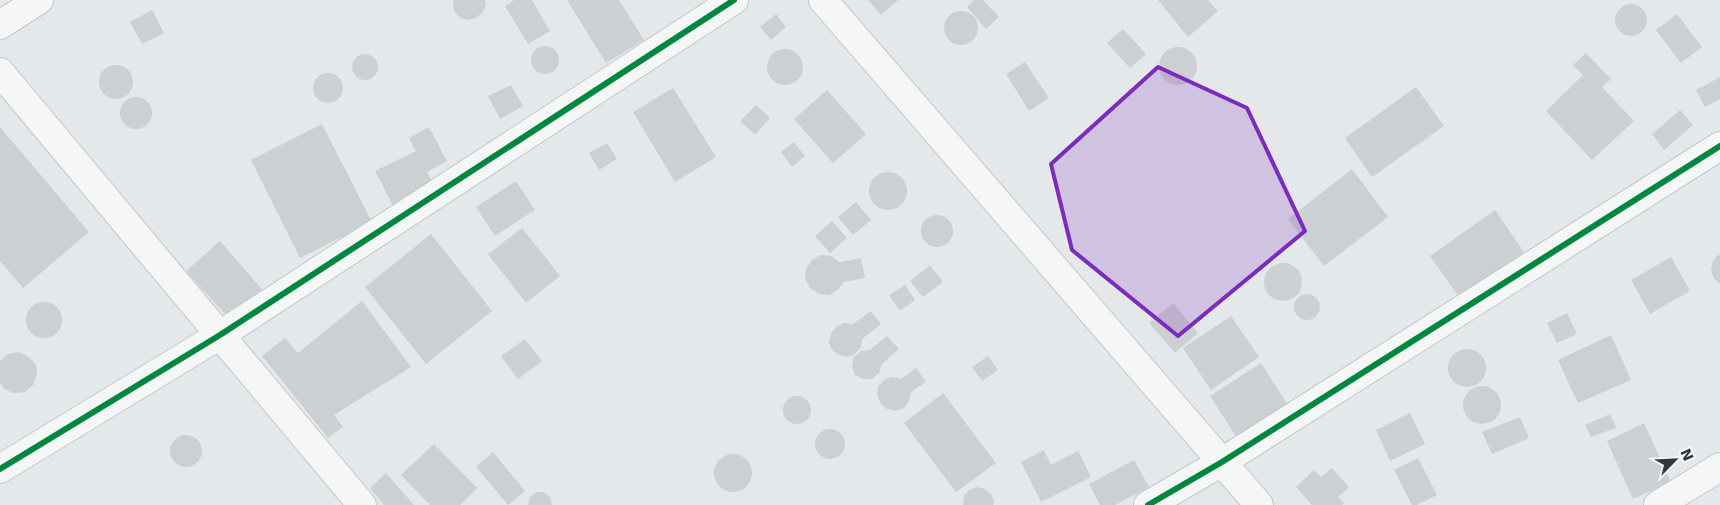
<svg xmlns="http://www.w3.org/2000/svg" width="1720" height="505" font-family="'DejaVu Sans',sans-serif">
<rect width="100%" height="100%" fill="#e5e8ea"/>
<!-- building -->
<path fill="#cdd0d2" d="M453,0H485L486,4L483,12L476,18L468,20L460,18L454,11Z
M514,0H532L550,31L528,44L505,6Z
M567,0H619L644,40L606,63Z
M868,0H898L881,15Z
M974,0H983L999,17L986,29L967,7Z
M1158,0H1208L1218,11L1188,37Z
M1615 20a16 16 0 1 1 32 0a16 16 0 1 1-32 0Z
M152,10L164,33L142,44L130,22Z
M944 28a17 17 0 1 1 34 0a17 17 0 1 1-34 0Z
M776,14L786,27L771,40L760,27Z
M1677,14L1702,47L1681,63L1656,30Z
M1123,29L1146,54L1130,68L1107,43Z
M531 60a14 14 0 1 1 28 0a14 14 0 1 1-28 0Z
M1159 66a19 19 0 1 1 38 0a19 19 0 1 1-38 0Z
M767 67a18 18 0 1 1 36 0a18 18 0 1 1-36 0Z
M1586,53L1611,79L1602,87L1634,121L1592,160L1546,111L1583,75L1573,65Z
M352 67a13 13 0 1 1 26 0a13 13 0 1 1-26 0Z
M1025,62L1049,98L1029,111L1006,74Z
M99 82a17 17 0 1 1 34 0a17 17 0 1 1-34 0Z
M313 88a15 15 0 1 1 30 0a15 15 0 1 1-30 0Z
M1720,77V99L1705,107L1696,90Z
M511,85L523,106L500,119L488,96Z
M1416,87L1444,126L1372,177L1345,138Z
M673,88L716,157L675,182L633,112Z
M827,90L866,134L833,163L794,119Z
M120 113a16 16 0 1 1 32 0a16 16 0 1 1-32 0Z
M756,105L770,118L755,135L740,121Z
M1680,110L1693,125L1664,150L1652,134Z
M322,124L372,222L300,258L251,160Z
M0,127L89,232L23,288L0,261Z
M429,127L447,161L427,172L434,185L393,206L375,171L416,151L409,138Z
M794,142L805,156L792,167L781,152Z
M607,143L617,159L599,170L589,153Z
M1352,169L1388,217L1324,266L1288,219Z
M869 191a19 19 0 1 1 38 0a19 19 0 1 1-38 0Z
M516,181L535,210L495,236L476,207Z
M856,202L871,220L853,235L838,217Z
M1495,210L1524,252L1459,297L1430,256Z
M921 231a16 16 0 1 1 32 0a16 16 0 1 1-32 0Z
M832,221L847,238L830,253L815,236Z
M522,228L560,276L526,303L488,254Z
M431,234L492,311L426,364L365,287Z
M220,241L266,294L233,323L186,271Z
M821,255L831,256L840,262L861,258L865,278L844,282L838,290L829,295L819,294L810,288L805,279L806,269L812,260Z
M1718,255H1720V284L1713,277L1711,269L1713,261Z
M1671,257L1690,291L1650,314L1631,280Z
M1264 282a19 19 0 1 1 38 0a19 19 0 1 1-38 0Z
M930,265L943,282L923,297L910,281Z
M905,285L915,300L900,311L889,295Z
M1294 307a13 13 0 1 1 26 0a13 13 0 1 1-26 0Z
M362,301L411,367L334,415L343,427L328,438L262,356L285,338L298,353Z
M26 320a18 18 0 1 1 36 0a18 18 0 1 1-36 0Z
M1173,303L1198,333L1175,353L1149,323Z
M871,311L881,324L862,339L861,347L855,354L847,357L839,355L832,350L829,342L831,333L836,327L844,323L853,324Z
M1567,313L1577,334L1557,343L1547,323Z
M1231,316L1259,357L1211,390L1183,348Z
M1611,335L1631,380L1578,403L1558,360Z
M887,336L899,349L882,364L879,373L872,379H863L855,375L852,366L854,357L861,351L870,350Z
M525,339L542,361L518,379L501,356Z
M1448 368a19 19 0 1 1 38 0a19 19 0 1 1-38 0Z
M19,352L29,357L36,365L37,375L33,385L25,392L14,393L4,389L0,383V361L8,354Z
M988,356L998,370L982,381L972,367Z
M1261,363L1288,405L1237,438L1210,396Z
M916,368L926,382L911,392L909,401L904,408L896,411L887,409L881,404L877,395L878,387L884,380L892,377L901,379Z
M1463 405a19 19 0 1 1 38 0a19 19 0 1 1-38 0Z
M943,393L996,463L956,492L904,423Z
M783 410a14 14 0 1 1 28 0a14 14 0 1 1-28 0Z
M1410,413L1425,444L1390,461L1376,430Z
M1610,414L1616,428L1591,437L1585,425Z
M1520,417L1529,438L1492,454L1482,432Z
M1644,423L1671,482L1633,499L1607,441Z
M815 444a15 15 0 1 1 30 0a15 15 0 1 1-30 0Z
M170 451a16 16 0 1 1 32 0a16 16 0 1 1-32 0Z
M434,444L477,488L460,505H430L401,475Z
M1044,450L1051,465L1078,451L1091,477L1041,502L1021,462Z
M493,452L525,491L508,505L476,467Z
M714 473a19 19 0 1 1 38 0a19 19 0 1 1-38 0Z
M1418,458L1437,495L1417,505H1412L1394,470Z
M1134,460L1149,487L1115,505H1100L1089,484Z
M1332,468L1349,487L1338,497L1344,503L1342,505H1312L1296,487L1314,470L1321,477Z
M386,473L414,505H384L370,488Z
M977,487L985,489L991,494L994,501L993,505H963L964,496L969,490Z
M536,492H544L550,497L552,505H528L530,497Z"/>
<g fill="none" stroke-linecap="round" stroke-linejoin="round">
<defs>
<path id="minor" d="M823,0L1259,505
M0,25L39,0
M0,72L362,505
M0,469L220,335L734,0
M1148,505L1222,462L1720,146
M1658,505L1720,467"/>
</defs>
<!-- minor casing -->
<use href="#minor" stroke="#c3c6c8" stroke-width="30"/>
<!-- minor -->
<use href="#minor" stroke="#f5f6f6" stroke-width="28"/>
<defs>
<path id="cycleway" d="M0,469L220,335L734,0
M1148,505L1222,462L1720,146"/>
</defs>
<!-- cycleway casing -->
<use href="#cycleway" stroke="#f4f6f8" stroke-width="9"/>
<!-- cycleway -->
<use href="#cycleway" stroke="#00873e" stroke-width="6"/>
</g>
<!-- marked area -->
<path fill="#7b2cbf" fill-opacity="0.2" stroke="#7b2cbf" stroke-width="4" stroke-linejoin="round" d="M1158,67L1247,108L1305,231L1178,336L1072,250L1051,164Z"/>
<!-- north arrow -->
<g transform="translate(1675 460) rotate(66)" stroke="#f4f6f8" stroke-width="4" paint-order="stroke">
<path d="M0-4L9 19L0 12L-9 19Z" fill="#2d3843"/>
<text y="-8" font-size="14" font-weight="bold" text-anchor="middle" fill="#2d3843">N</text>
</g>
</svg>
